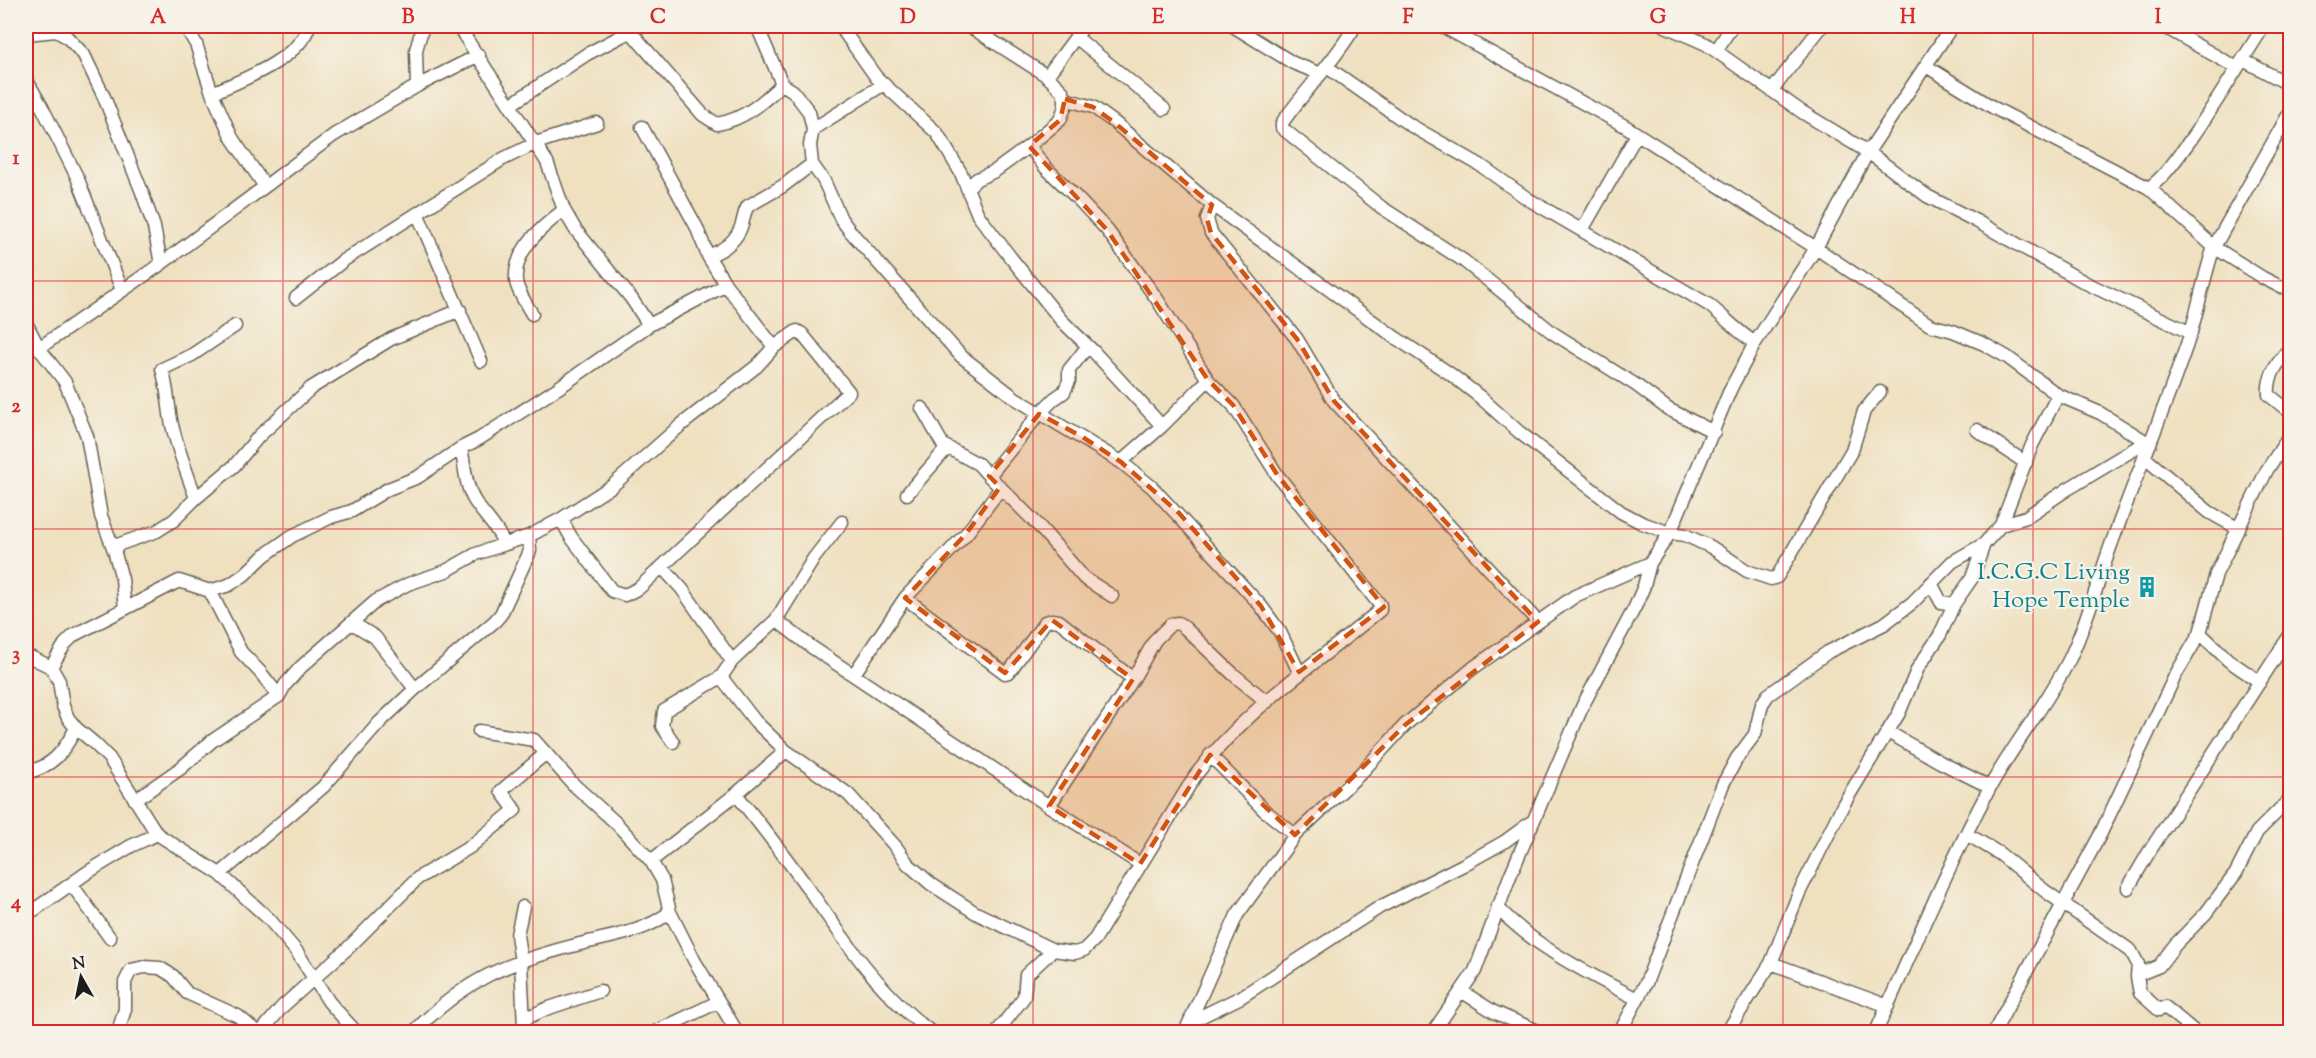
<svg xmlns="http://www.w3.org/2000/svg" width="2316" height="1058" font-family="'Sorts Mill Goudy',serif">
<rect width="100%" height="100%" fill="#f7f3e8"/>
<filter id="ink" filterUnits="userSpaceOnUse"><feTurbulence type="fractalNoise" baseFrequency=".0167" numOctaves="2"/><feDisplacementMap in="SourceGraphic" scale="12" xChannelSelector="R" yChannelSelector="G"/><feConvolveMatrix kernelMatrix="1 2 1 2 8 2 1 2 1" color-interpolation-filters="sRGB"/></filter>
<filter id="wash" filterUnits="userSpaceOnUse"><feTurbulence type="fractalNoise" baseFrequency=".008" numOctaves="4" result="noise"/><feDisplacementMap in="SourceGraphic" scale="24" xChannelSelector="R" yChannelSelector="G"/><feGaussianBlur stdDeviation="1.35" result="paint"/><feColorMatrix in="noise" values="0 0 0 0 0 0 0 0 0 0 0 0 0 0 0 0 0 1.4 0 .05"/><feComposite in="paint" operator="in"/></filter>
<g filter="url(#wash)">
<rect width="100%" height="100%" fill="#efe0c0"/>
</g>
<g filter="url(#ink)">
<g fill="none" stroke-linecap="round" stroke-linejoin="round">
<defs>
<path id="minor" d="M185,26L196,44L212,93L232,138L264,185
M458,26L547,162L564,210L575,229L631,298L649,325
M757,26L782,84L793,91L809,112L813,129L810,145L812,164L824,181L841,219L850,231L961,356L1015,398L1121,462L1152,487L1261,606L1280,632L1299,672
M840,26L876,77L937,133L961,173L978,215L1011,258L1061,320L1094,352L1162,426
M1233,26L1293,63L1321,74
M1355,26C1335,61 1305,90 1282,123V128L1381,207L1464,261L1553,333L1636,385L1668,409L1714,432
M1442,26L1625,126L1816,248L1930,325L1953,331L1984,344L2007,357L2058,395L2100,413L2150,444
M1665,26L1706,44L1802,112L1868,152L1927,196L1976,221L2086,283L2191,333
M2163,26L2237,68
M631,32L703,115L717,124C745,119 762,103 782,84
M26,34L56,31L67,37L84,55L104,97L142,192L154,227L161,264
M464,34L473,26
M1077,38L1164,109
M1716,51L1732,26
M2243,60L2290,85
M1926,66L1994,108L2149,188L2214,247L2263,278L2281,287H2290
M1327,67L1410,125L1480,165L1528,199L1709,305C1725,318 1738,332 1755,343
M1047,76L1084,26
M26,79L43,109L77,177L122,290
M417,86L416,50L423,26
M1773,89L1822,26
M212,93C242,80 299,59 309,26
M1065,99L1093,107L1115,123L1212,205L1396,338L1449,373L1480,397L1519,432L1621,512L1642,523L1670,533L1685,535L1711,547L1747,571L1771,579L1777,577L1852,450L1864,411L1880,392
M510,105L587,54L641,26
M813,129L884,84
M967,188L977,179L995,171L1029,146L1060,120L1065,107V99L1063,92L1047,76L969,26
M2149,188C2166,175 2178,157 2191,139C2217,102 2240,63 2264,26
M1212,205L1207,219L1211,233L1297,339L1334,401L1538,622
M418,215L481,361
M1582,230L1636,136
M708,256C724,250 737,241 742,224C744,218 744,212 748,206L783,186L812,164
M726,285L774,347
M296,298L344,260L503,159L536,143L597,123
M532,314C527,305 517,291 516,281C513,250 543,226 564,210
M26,323L39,348L65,382L87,436L101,516L114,550L122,579L125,609
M1088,346L1069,370V381L1064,392L1054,399L1039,414L989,476L1038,525L1084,578L1112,596
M39,348L161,264L334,135L417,86L479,55
M2290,348C2278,362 2267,376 2269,395L2290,412
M922,408L943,445L978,464L989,476
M1977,430L2026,463
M2144,457L2209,512L2239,529
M1121,462L1162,426L1208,380
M907,494L947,448
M196,498C187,474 178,450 172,425C168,406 168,388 162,369L192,355L235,326
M2001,525L2026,517L2066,490L2146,442
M504,544C498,527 483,515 474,500C465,485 465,465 461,448L479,439L558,388L649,325L726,285L708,256L696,226L642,127
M114,550L120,544L157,531L174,520L196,498L234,466L259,436L311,388L391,339L460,310
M662,567L682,589L732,661L721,677L755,721L786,751L848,794L896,847L908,864L931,884L976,913L1053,950L1075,953L1084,950L1095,939L1195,776C1245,709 1317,663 1380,610V605L1278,476L1233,405L1208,380L1157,299L1107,230L1078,199L1045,167L1029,146
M1931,583L1941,602L1954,604
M210,591L229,585L244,575L265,555L292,536L331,517L352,511L388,489L418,477L461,448
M905,598L1005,673L1009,672L1045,622L1052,620L1059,621L1133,679
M776,620L810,646L1049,806L1133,679L1155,640L1171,624L1178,623L1185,628L1233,674L1267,702
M352,623L375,637L415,689
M2200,633L2228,660L2260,682
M26,655L51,667L59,681L63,706L68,718L76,728L94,743L109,758L157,834L220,874L269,919L297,952L329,1002L356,1032
M732,661L776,620L814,558L842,522
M51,667L65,644L74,635L179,581L210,591L241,652L260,672L279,696
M854,674L905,598L966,534L1001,488
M479,731L534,740L573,784L616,823L651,861L662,880L670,912L694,960L737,1032
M1888,732L1940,762L1990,787
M673,742L662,726L664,711L721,677
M1210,755L1264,810L1295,835
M26,773C53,766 63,753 76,728
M736,794C764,829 791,864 817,901C850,948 884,997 931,1032
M135,800L181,768L212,741L279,696L285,685L301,667L376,601L408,584L446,571L476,554L529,536L561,519L612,486L681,425L757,366L774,347L797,331L802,334L849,392L639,588L625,595L612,591L571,537L561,519
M1049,806L1140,864
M1967,834L2000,854L2045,891L2131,951L2138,964L2137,977L2140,993L2159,1010L2165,1007L2195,1032
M651,861L736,794L786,751
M220,874L323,787L380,722L415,689L495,621L501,614L530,551L529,536
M72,885L110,938
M2128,888L2149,852L2290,635
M523,907L517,935L521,962L524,1026L527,1032
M1497,907C1537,949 1586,972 1637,999
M34,910L88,872L131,846L157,834
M1771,963L1888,1006
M2137,975L2159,966L2175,945L2206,913L2236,873L2257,832L2290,799
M1461,991L1494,1012L1540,1032
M524,1019L546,1009L600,991
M1190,1022L1241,997L1380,907L1463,865L1504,842L1530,823
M26,1031L27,1032
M118,1032L125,1009V982L131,970L144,967L160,968L173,976L187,993L238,1016L257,1032
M261,1032L283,1006L348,948L418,878L470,847L515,810L501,791L545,754
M414,1032C465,979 506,963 576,945C610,936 642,934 670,912
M655,1032L718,1002
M997,1032L1024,997L1026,975L1053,950
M1185,1032L1237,915L1295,835L1361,773L1405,725L1473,668L1575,596L1650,563
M1433,1032L1475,971L1510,876L1583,705L1635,607L1644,586L1650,563L1670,533L1731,388L1755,343L1816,248L1868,152L1952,26
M1620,1032L1646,983L1723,784L1737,758L1755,734L1762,704L1768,695L1828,652L1884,624L1912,603L1952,562L1984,544
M1727,1032L1771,963L1799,893L1843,805L1899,713L1918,668L1940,635L1954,604L1972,578L1984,544L2001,525L2032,445L2058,395
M1876,1032C1912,951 1947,868 1989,789C2013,744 2047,705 2070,658C2089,618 2099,576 2115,534C2139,468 2168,402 2190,335C2199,306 2204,276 2214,247L2290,112
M1994,1032L2100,835L2175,676L2200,633L2216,574L2267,470L2290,435"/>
</defs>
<!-- minor casing -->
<use href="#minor" stroke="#666155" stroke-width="15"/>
<!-- minor -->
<use href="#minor" stroke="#fff" stroke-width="12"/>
</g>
</g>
<!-- marked area -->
<path fill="#d4530e" fill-opacity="0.2" stroke="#d4530e" stroke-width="4.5" stroke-dasharray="12 8" stroke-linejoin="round" d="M1065,99L1093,107L1115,123L1212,205L1207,219L1211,233L1297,339L1334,401L1538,622L1405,725L1295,835L1210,755L1140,864L1049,806L1133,679L1052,620L1005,673L905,598L966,534L1000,487L989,476L1039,414L1081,436L1121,462L1179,513L1261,606L1299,672L1384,607L1278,476L1233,405L1208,380L1107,230L1029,146L1060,120Z"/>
<!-- grid -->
<path fill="none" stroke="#d62828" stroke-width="1.5" stroke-opacity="0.55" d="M283,26V1032M533,26V1032M783,26V1032M1033,26V1032M1283,26V1032M1533,26V1032M1783,26V1032M2033,26V1032M26,281H2290M26,529H2290M26,777H2290"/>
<!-- icons -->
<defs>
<symbol id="building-bare" viewBox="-9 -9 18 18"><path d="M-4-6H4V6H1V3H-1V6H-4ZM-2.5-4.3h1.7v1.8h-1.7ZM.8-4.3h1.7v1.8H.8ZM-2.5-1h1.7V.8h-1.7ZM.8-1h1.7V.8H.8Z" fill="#0f9aa8" stroke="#f7f3e8" stroke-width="2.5" paint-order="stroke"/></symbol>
</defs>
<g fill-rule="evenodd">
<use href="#building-bare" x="2132" y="572" width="30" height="30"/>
</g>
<g text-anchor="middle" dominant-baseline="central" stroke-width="4.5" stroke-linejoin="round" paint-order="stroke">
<!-- culture labels -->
<g font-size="24" fill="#0d838f" stroke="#f7f3e8" text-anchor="end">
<text x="2130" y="573">I.C.G.C Living<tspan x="2130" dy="28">Hope Temple</tspan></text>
</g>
</g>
<!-- margin -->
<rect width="2316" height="1058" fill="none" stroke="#f7f3e8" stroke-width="66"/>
<!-- north arrow -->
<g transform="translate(81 977) rotate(351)" stroke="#f7f3e8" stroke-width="4.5" paint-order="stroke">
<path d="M0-4.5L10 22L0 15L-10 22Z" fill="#1c1c1c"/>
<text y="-9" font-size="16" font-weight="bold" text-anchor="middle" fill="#1c1c1c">N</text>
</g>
<rect x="33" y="33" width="2250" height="992" fill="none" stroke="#d62828" stroke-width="2"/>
<g font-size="20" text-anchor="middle" font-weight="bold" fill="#d62828">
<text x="158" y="23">A</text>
<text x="408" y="23">B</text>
<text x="658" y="23">C</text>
<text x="908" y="23">D</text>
<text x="1158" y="23">E</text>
<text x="1408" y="23">F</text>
<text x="1658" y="23">G</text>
<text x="1908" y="23">H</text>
<text x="2158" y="23">I</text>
<text x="16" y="164">1</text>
<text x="16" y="412">2</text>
<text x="16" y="660">3</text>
<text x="16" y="908">4</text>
</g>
</svg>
